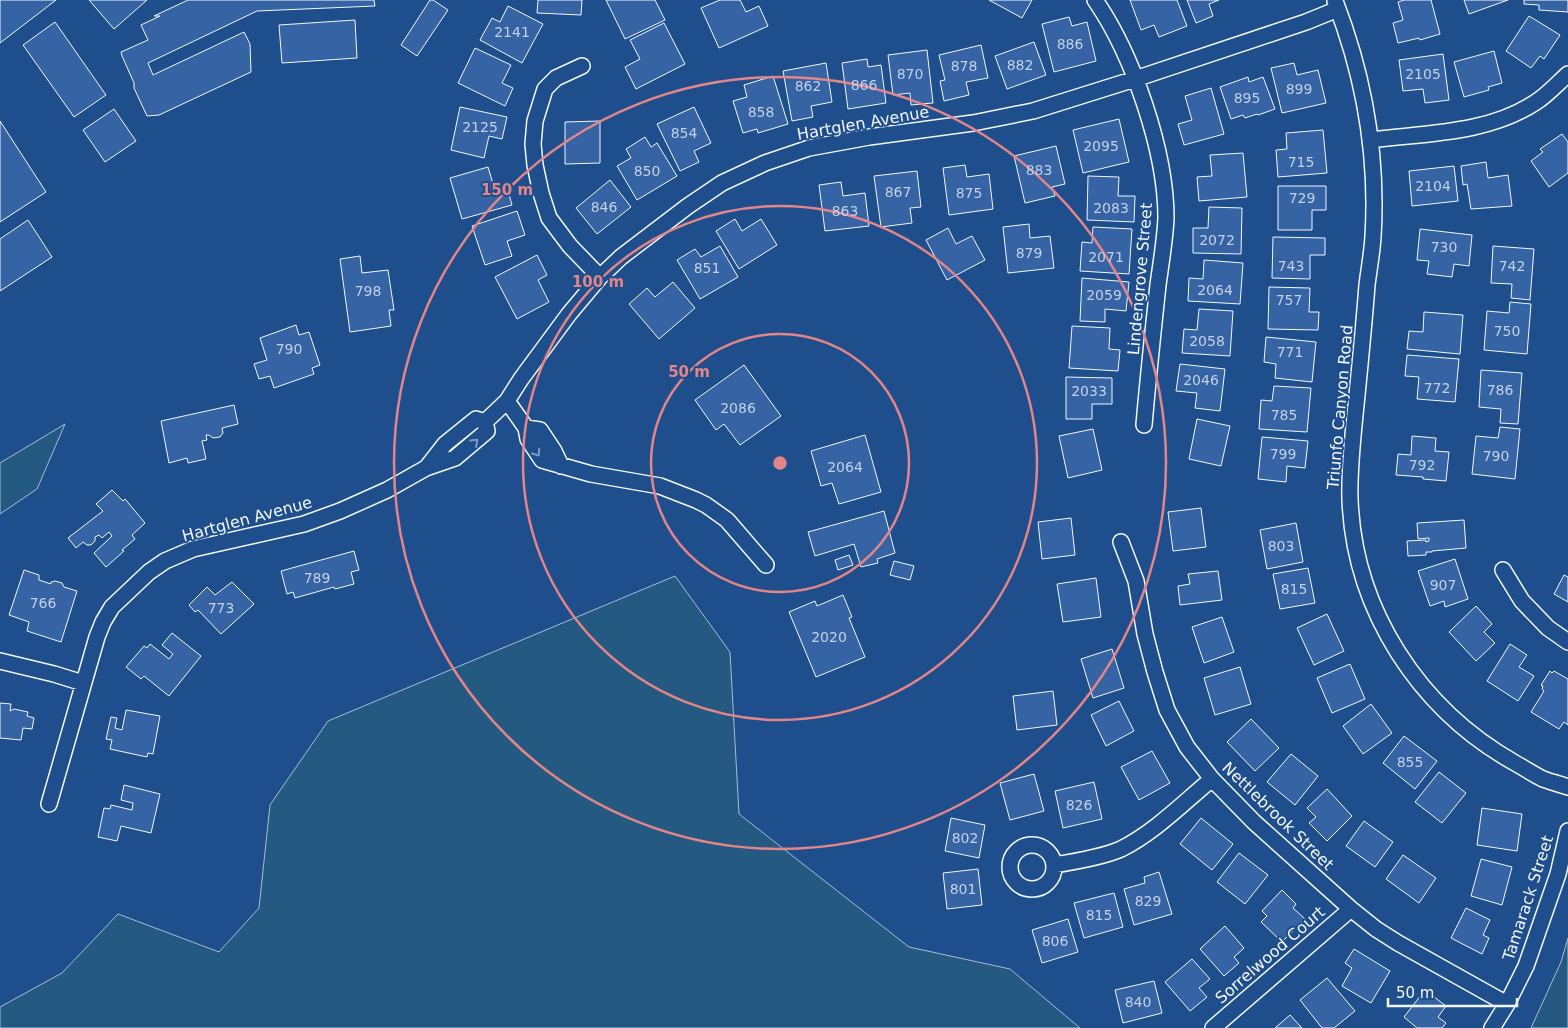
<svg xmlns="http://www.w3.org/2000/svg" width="1568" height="1028" font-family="'DejaVu Sans',sans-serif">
<rect width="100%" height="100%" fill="#1f4e8c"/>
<!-- green -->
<path fill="#245a82" stroke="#a8bbd7" d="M65,424L37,489L0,514V463Z
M675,576L730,652L739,814L909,947L1010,969L1080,1028H0V1007L62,973L118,914L219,952L259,908L270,805L328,721Z
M1568,938V1028H1531L1561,962Z"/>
<!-- building -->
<path fill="#3563a3" stroke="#f2f6ff" d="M0,0H56L0,43Z
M89,0H147L114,29Z
M188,0H374L375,6L257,11L148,63L153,75L244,32L250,44L251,72L159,115L147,116L134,88V83L122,56L121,52L148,40L141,25L160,16H154Z
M430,0H433L448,10L417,56L401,45Z
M538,0H582L581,15L537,13Z
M606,0H655L665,20L625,39Z
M720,0H740L746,12L759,6L768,26L719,48L701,8Z
M989,0H1032L1022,18Z
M1130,0H1177L1187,26L1159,37L1154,25L1141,30Z
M1187,0H1219L1209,4L1213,16L1196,23Z
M1404,0H1431L1440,34L1420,40L1419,38L1398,43L1393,23L1403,20L1398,2Z
M1464,0H1508L1469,14Z
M1524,0H1568V12L1539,10V5L1524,4Z
M508,6L543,24L522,63L480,40L492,18L500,22Z
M1529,16L1560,35L1544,59L1540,56L1531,68L1506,51Z
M1069,17L1072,26L1087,22L1096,61L1054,72L1042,24Z
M355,20L357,58L282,63L279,25Z
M55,22L106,95L74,117L23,45Z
M664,23L685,64L636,89L625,67L640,59L630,40Z
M1034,42L1046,75L1007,89L995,56Z
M981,45L988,78L966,82L969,95L944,101L940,81L945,80L939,55Z
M475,48L511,65L502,83L513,88L505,106L458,83Z
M927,50L933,103L911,105L910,93L893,95L888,55Z
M1494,51L1502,83L1488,87L1489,90L1464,97L1454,62Z
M1443,54L1449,100L1425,103L1423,89L1403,91L1399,60Z
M867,59L868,67L881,65L886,103L848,109L842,63Z
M826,63L832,102L811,106L813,117L792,121L783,71Z
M1294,63L1297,75L1318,70L1326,103L1282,113L1271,68Z
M773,76L788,124L758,133L757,129L743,133L733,101L747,97L744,85Z
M1248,77L1249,82L1263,77L1275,109L1258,115L1257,114L1245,118L1243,115L1231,119L1220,87Z
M1211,88L1224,134L1184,145L1178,124L1192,120L1185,96Z
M460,107L507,117L502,139L489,136L484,158L451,150Z
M694,107L711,143L694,151L699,162L680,171L657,124Z
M114,109L136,141L105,162L83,130Z
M1119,119L1129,162L1083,173L1073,130Z
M0,121L46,192L0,222Z
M600,121V163L565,164V122Z
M1323,130L1327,173L1278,177L1276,150L1287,149L1286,133Z
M1562,134L1568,142V173L1549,187L1531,161L1543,152L1540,149Z
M645,137L651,147L657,143L677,176L637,200L617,166L631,158L626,149Z
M1056,146L1065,184L1052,187L1055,196L1025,203L1014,156Z
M1243,153L1247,197L1199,201L1197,177L1212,176L1210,155Z
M1486,162L1488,178L1508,175L1512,206L1471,209L1467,184L1463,185L1461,166Z
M965,165L967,177L989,174L993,209L949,215L943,168Z
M1454,166L1458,201L1412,206L1409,171Z
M488,167L494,187L506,184L512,205L462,219L450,178Z
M917,171L921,207L910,208L912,223L881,227L874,176Z
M1088,176L1119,177L1118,196H1135L1134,222L1087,220Z
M610,180L631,207L597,234L576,208Z
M841,182L843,196L865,193L869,226L825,231L819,185Z
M1278,186H1326V210H1312V230H1278Z
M1209,207L1242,208L1241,254L1193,253V228H1208Z
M517,211L525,235L507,241L512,256L485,265L472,226Z
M735,219L742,231L761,219L777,245L739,269L716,231Z
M28,220L52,257L0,291V239Z
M1029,224L1030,238L1050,236L1054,268L1008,273L1003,227Z
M1093,227L1132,229L1129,274L1080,271L1082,242L1092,243Z
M948,228L956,244L972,236L985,260L947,280L926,240Z
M1420,229L1472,235L1469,266L1454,264L1452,277L1427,274L1429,261L1417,260Z
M1273,237L1325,238V255H1310V279L1272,278Z
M720,246L738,277L700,299L677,260L695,249L701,257Z
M1493,246L1534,249L1530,300L1511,298L1512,284L1491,283Z
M537,255L547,275L538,280L549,302L517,319L495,277Z
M360,256L362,273L388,270L394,310H389L391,326L350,332L340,259Z
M1204,260L1243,263L1240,304L1188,301L1189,278L1203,279Z
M1082,278L1129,282L1126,311L1105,309V322L1080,321Z
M673,282L695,308L659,339L629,304L647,288L655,297Z
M1269,287L1310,288L1309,312H1319L1318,330L1268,329Z
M1510,302L1531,304L1527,354L1484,350L1487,311L1509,313Z
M1199,309L1233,311L1230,356L1182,353L1184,329L1197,330Z
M1424,312L1463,315L1460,354L1407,349L1409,331L1423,332Z
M296,325L299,335L309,332L320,365L312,368L314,374L274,388L270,376L259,379L254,364L267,360L260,338Z
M1072,326L1110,328L1109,349L1120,350L1118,371L1069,368Z
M1266,337L1316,342L1312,382L1275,378L1276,364L1264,362Z
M1407,355L1459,359L1455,402L1417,399L1419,377L1405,376Z
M1180,364L1225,369L1220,411L1195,408L1197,393L1176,391Z
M744,365L781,416L740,445L724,424L716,430L695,400Z
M1481,370L1522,373L1518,424L1500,423L1501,409L1479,407Z
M1066,377L1112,378V404H1092V419H1066Z
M1274,386L1311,388L1307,432L1259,429L1261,400L1272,401Z
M234,405L238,424L222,428L223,433L220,437L213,438L209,435H206L207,440L202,441L206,459L188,463L187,458L169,463L161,421Z
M1197,419L1230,426L1221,466L1189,459Z
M1500,427L1520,429L1515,479L1472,474L1476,436L1498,438Z
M1093,429L1102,470L1068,478L1059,436Z
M865,435L881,492L839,504L832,483L821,486L811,451Z
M1412,436L1436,438L1435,451L1449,452L1446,481L1423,479V477L1396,475L1398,454L1411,455Z
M1262,437L1308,441L1305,468L1287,466L1286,482L1258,479Z
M112,490L123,501L125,499L145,523L132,535L135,539L122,550L124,551L106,567L94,553L112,536L109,532L102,538L99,535L95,537V541L91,545H87L83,542L76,548L68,538L103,511L96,504Z
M1201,508L1206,547L1173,551L1168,512Z
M884,511L895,553L877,559L878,563L861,567L854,544L815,556L808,532Z
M1071,518L1075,555L1042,559L1038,522Z
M1464,520L1466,548L1432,551V552H1426V555L1408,556L1407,541L1426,540V542L1429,541V538L1418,539L1417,523Z
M1296,523L1303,562L1267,569L1260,530Z
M354,551L359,570L351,572L354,584L335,589L334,587L295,598L293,592L287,594L281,571Z
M849,555L853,565L838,570L835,560Z
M1455,559L1468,599L1445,607L1444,601L1430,606L1418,571Z
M894,561L914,566L910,580L890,575Z
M1308,568L1315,603L1280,609L1273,574Z
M24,570L39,575V580L51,584V582L55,581L62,583L64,587L77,591L61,642L27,631L29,622L9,615Z
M1218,571L1222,600L1180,605L1178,586L1190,584L1188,574Z
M1564,575L1568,577V602L1554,594Z
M1096,578L1101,617L1063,622L1057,584Z
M232,582L254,604L221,634L198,610L195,612L189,605L207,587L215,595Z
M843,595L852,617L849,618L865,657L816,677L789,612L815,601L817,606Z
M1476,606L1492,624L1484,632L1495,643L1476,661L1449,632Z
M1327,614L1344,651L1314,665L1297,628Z
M1222,617L1234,652L1204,663L1192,627Z
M172,633L201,656L169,696L144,676L141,679L126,667L144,646L147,648L150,644L169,659L173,654L162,645Z
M1510,644L1527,655L1519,667L1534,676L1518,701L1487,681Z
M1112,649L1124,688L1093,698L1081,659Z
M1350,664L1365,699L1332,713L1317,678Z
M1240,667L1251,704L1215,715L1204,678Z
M1550,671L1552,673L1554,671L1568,679V725L1564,722L1559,729L1531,712L1544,691L1542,689L1543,686L1541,685Z
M1053,691L1057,725L1017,730L1013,696Z
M1119,701L1134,731L1106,746L1091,715Z
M0,703L11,704L10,711L14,709L28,712L27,716L34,718L32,729L23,728L21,740L0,738Z
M1371,704L1392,733L1363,754L1343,726Z
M126,710L160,716L153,754L148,753L147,757L110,749L112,740L106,739L111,717L117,718L115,728L122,730Z
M1251,719L1279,748L1255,771L1227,742Z
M1404,736L1437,761L1415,789L1383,763Z
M1152,751L1170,783L1139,800L1121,767Z
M1291,754L1318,776L1295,805L1267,782Z
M1439,772L1466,793L1442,823L1415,802Z
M1034,774L1044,811L1010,820L1000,783Z
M1094,782L1102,819L1063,828L1055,791Z
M124,785L160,794L151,833L121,826L117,841L98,837L104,808L110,809L111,805L132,810L133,803L121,800Z
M1327,789L1352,816L1327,841L1309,823L1316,817L1307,808Z
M1482,808L1522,814L1517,851L1477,845Z
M951,818L985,825L979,858L945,851Z
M1201,818L1233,844L1212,870L1180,844Z
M1364,821L1393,842L1375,867L1346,846Z
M1239,853L1268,875L1245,904L1217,882Z
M1403,855L1436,878L1419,903L1386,879Z
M1481,859L1512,867L1502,905L1471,896Z
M978,869L982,905L947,909L943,873Z
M1159,872L1172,914L1134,925L1124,889L1145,883L1144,877Z
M1282,890L1296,904L1293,908L1305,919L1282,942L1261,922L1267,916L1262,911Z
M1114,893L1123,927L1084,938L1074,903Z
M1466,908L1490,920L1483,935L1489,938L1482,954L1451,938Z
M1068,919L1078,952L1042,963L1032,930Z
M1225,926L1244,948L1234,957L1239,963L1224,976L1200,949Z
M1354,949L1390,971L1371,1003L1342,986L1352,968L1345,963Z
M1192,959L1210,979L1199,988L1207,997L1190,1011L1165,982Z
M1327,978L1355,1011L1334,1028H1322L1300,1000Z
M1154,981L1162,1013L1123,1023L1115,990Z
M1425,990L1446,1006L1438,1017L1446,1023L1442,1028H1417L1404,1017Z
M1290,1015L1302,1028H1275Z"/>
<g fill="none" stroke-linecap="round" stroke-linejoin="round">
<defs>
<path id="street" d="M1095,0C1133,55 1166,151 1166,218C1165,240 1161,263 1158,285C1153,332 1148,378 1144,425
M1335,1C1364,76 1378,156 1373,237C1372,253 1369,269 1367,285C1364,325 1360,365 1356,405C1353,436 1349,468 1350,499C1354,610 1419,709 1515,763C1524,768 1533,774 1543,779C1551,782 1560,784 1568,787
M582,66L556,78L545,89L535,121L533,144L535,165L541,193L549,218L570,246L600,277
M1371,140C1426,133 1488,134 1536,102C1547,95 1558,83 1568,74
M507,401L526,428L528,439L542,460L591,474L660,486L696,500L706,505L727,520L766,565
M485,422L507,401L521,379L569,314L600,277L621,257L688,206L722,183L765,163L809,148L869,137L973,123L1033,111L1135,79L1306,22L1338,9
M526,428L540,430L554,451L561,466
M427,467L445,444L476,419L485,422
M1121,542L1136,581L1145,634L1155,672L1167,710L1187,747L1212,779L1254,822L1351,909L1376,929L1398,943L1507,1004
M1503,570L1522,601L1548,628L1568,642
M0,661L54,674L83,683
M49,804L97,637L103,622L112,607L149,572L165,561L193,549L304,524L340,511L387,490L426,468L455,458L487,431L485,422
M1010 867a22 22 0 1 1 44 0a22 22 0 1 1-44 0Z
M1054,865C1073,862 1103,857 1121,849C1155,832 1183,803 1212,779
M1213,1028L1351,909
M1492,1028L1507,1004L1526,966L1558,874L1568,831"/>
</defs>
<!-- street casing -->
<use href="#street" stroke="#f2f6ff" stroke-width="18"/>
<!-- street -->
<use href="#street" stroke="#1f4e8c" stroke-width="15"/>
</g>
<!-- one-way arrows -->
<defs><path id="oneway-chevron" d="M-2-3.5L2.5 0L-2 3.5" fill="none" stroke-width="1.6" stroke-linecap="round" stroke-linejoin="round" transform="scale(1.25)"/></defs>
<g stroke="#7e9ac0">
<use href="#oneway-chevron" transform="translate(475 442) rotate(-43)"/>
<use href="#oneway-chevron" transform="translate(537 453) rotate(55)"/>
</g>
<!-- distance rings -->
<g fill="none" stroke="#e38589" stroke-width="2.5">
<circle cx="780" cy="463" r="129"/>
<circle cx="780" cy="463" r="257"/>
<circle cx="780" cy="463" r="386"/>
</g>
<g text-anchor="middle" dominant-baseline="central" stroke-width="4" stroke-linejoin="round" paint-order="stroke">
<!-- number labels -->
<g font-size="14" fill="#c3d1e8">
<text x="512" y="32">2141</text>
<text x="1070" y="44">886</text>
<text x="1020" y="65">882</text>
<text x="964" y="66">878</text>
<text x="910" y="74">870</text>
<text x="1423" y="74">2105</text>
<text x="864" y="85">866</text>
<text x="808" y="86">862</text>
<text x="1299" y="89">899</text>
<text x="1247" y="98">895</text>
<text x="761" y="112">858</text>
<text x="480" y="127">2125</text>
<text x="684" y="133">854</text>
<text x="1101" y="146">2095</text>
<text x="1301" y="162">715</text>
<text x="1039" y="170">883</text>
<text x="647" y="171">850</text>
<text x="1433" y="186">2104</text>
<text x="898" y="192">867</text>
<text x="969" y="193">875</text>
<text x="1302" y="198">729</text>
<text x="604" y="207">846</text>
<text x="1111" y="208">2083</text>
<text x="845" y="211">863</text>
<text x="1217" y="240">2072</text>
<text x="1444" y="247">730</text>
<text x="1029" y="253">879</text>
<text x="1106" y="257">2071</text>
<text x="1291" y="266">743</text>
<text x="1512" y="266">742</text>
<text x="707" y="268">851</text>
<text x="1215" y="290">2064</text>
<text x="368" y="291">798</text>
<text x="1104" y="295">2059</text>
<text x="1289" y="300">757</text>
<text x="1507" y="331">750</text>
<text x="1207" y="341">2058</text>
<text x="289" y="349">790</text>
<text x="1290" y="352">771</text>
<text x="1201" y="380">2046</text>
<text x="1437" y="388">772</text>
<text x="1500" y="390">786</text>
<text x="1089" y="391">2033</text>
<text x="738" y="408">2086</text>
<text x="1284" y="415">785</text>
<text x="1283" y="454">799</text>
<text x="1496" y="456">790</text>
<text x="1422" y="465">792</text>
<text x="845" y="467">2064</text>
<text x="1281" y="546">803</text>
<text x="317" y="578">789</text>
<text x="1443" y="585">907</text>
<text x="1294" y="589">815</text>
<text x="43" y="603">766</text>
<text x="221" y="608">773</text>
<text x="829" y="637">2020</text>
<text x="1410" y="762">855</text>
<text x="1079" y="805">826</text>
<text x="965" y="838">802</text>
<text x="963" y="889">801</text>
<text x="1148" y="901">829</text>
<text x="1099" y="915">815</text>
<text x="1055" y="941">806</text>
<text x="1138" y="1002">840</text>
</g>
<!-- street labels -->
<g font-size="16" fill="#f2f6ff" stroke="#1f4e8c">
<text transform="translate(863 123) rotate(-10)">Hartglen Avenue</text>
<text transform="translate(1140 279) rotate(-85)">Lindengrove Street</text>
<text transform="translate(1340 407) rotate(-85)">Triunfo Canyon Road</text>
<text transform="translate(247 519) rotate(-15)">Hartglen Avenue</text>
<text transform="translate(1278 816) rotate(44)">Nettlebrook Street</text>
<text transform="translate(1528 898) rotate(-72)">Tamarack Street</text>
<text transform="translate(1270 955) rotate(-41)">Sorrelwood Court</text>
</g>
</g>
<circle cx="780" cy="463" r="8" fill="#e38589" stroke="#1f4e8c" stroke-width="2.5"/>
<g font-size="15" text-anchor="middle" font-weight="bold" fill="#e38589" stroke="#1f4e8c" stroke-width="4" stroke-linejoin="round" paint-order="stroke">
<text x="507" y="195">150 m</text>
<text x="598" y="287">100 m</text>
<text x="689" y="377">50 m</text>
</g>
<!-- scale -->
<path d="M1388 998v8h129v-8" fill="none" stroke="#f2f6ff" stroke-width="2.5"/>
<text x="1396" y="998" font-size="15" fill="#f2f6ff" stroke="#1f4e8c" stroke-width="4" paint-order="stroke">50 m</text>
</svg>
